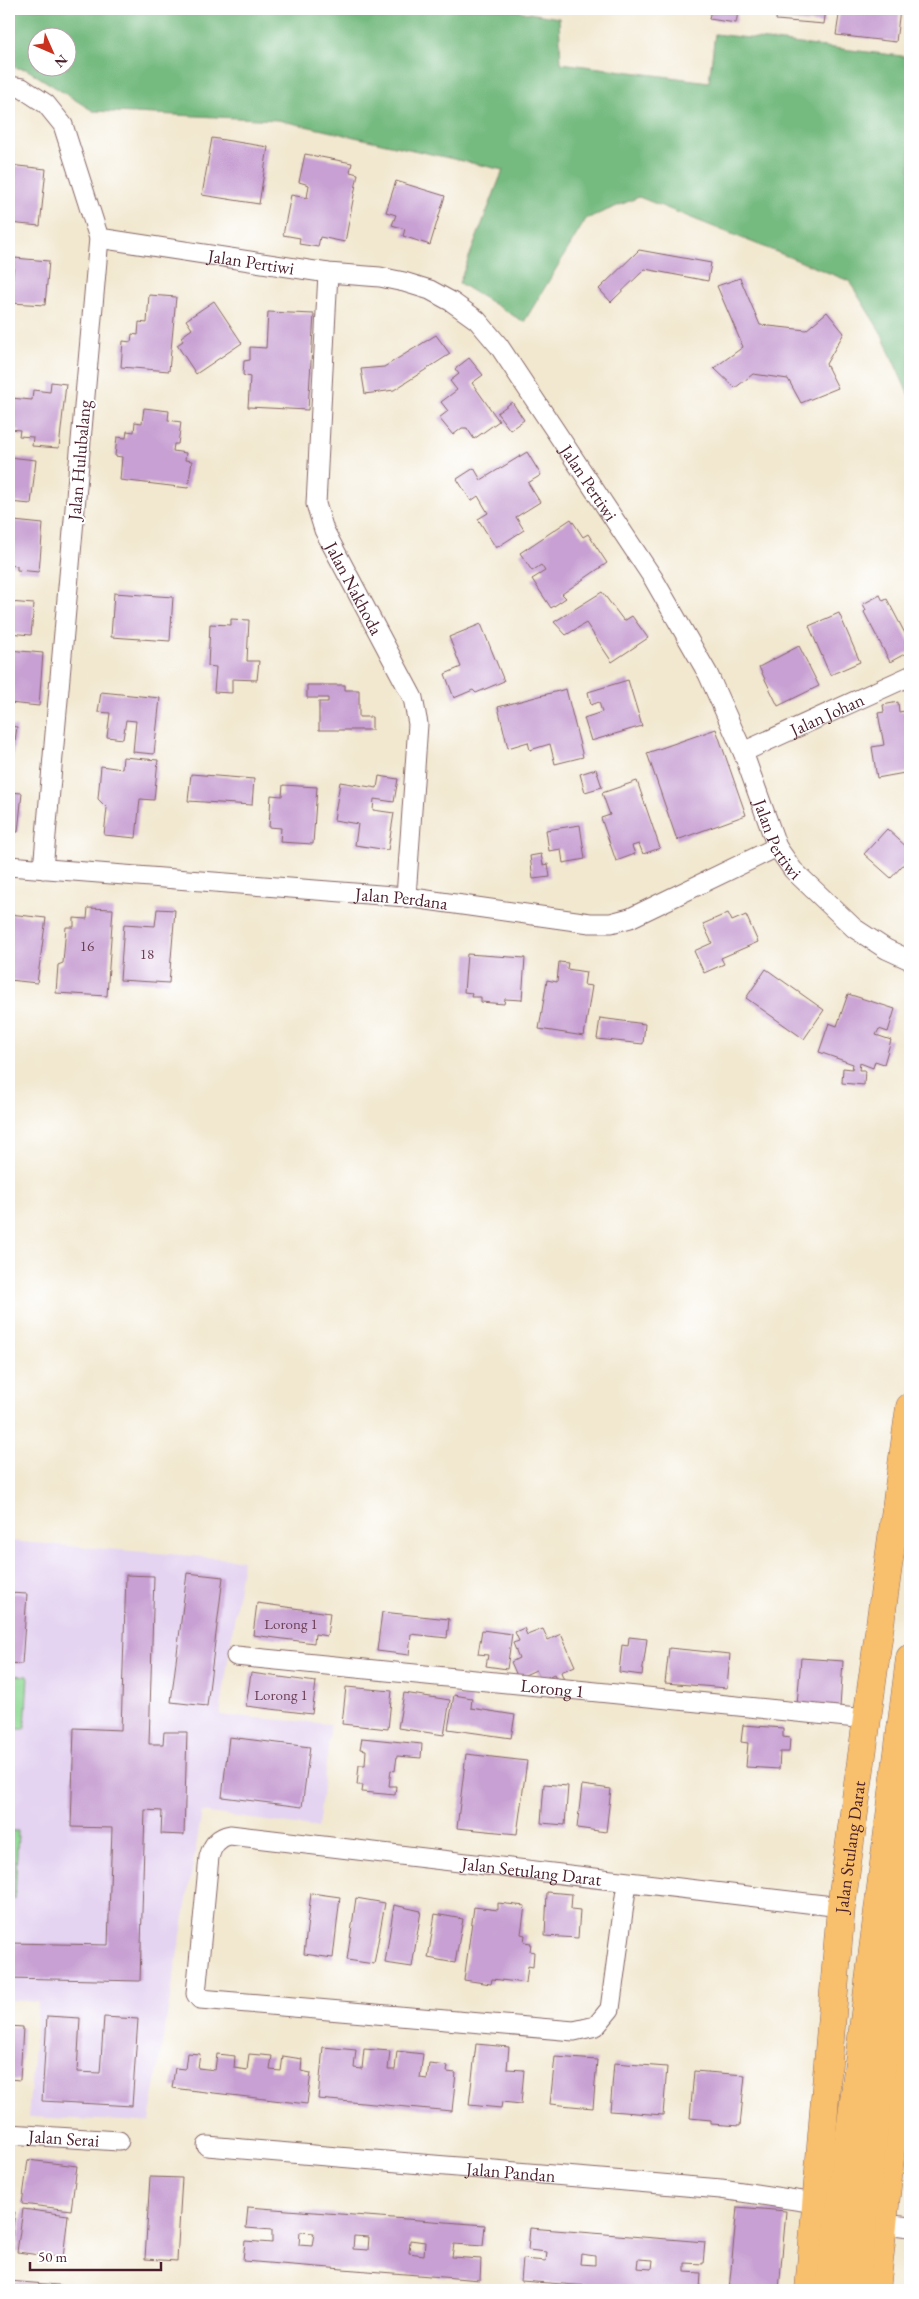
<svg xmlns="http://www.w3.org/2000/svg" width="919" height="2299" font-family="'EB Garamond',serif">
<rect width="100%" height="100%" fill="#fff"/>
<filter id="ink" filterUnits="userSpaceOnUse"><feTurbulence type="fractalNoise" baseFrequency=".02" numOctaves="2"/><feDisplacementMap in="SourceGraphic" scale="10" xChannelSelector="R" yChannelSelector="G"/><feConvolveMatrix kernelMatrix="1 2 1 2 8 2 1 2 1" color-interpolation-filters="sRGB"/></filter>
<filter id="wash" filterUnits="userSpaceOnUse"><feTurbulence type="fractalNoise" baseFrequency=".0096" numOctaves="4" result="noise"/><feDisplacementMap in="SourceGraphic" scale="20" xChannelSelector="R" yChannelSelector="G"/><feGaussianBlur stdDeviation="1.12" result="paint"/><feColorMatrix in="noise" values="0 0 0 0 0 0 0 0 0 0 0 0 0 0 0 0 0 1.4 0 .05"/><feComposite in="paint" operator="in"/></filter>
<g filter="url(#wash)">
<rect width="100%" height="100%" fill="#f2e8d0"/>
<!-- built -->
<path fill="#e4d3f1" d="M9,1541L243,1560L220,1715L331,1724L318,1828L202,1812L149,2122L28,2117L38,2002L9,2000Z"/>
<!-- green -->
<path fill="#90da96" stroke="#6d7c60" d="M9,1675L28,1676L25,1729H9Z
M9,1831H18L15,1899H9Z"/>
<!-- forest -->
<path fill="#74ba7f" stroke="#5f6c55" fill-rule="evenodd" d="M9,9H506L559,18L561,63L709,82L715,34L910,57V398L880,331L849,281L639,197L586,219L524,322L459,283L503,170L278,120L93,111L26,69L9,67ZM38,38H68V68H38Z"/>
<g id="blocks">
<!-- building -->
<path fill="#c8a0d3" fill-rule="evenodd" d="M711,9H754L753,14L738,12L736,23L709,19Z
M777,9H826L824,24L776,20Z
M840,9H900L896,42L836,35Z
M212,138L268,147L259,204L202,195Z
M305,154L352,163L350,172L358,174L345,242L320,237L318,247L299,244L300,238L283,235L291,195L307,198L309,185L299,182Z
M9,165L46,169L40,226L9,223Z
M396,181L445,196L430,245L403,236L405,229L392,225L396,215L386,212Z
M639,250L711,263L708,281L645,269L611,302L599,289Z
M14,258L49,261L45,305L11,303Z
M740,278L760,325L806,330L827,312L844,333L826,364L838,388L801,403L788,379L753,374L735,388L714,368L743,347L717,286Z
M149,295L176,297L169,371L121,367L123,341L131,342L132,334L138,335L139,322L147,323Z
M214,301L242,343L196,374L177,345L183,341L181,337L192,329L186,320Z
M268,312L314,314L308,410L248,407L250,377L243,375L244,361L250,360V347L266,348Z
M436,335L450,354L394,390L365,394L361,369L384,367Z
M469,358L483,375L472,383L499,421L474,439L467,428H462L453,435L439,418L448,411L441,402L457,390L450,381L459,374L455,369Z
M51,382L66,384L59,448L32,446L33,437L19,436L20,430L10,429L11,422H9V401L11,402V398L32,400L33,390L50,392Z
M512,402L524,420L510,430L497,413Z
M144,408L169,411L168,420L181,422L178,444H174L173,451L186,453L185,460L192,461L188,488L120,480L122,457L115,456L117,437L126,438L127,431L134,432L135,422L142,423Z
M527,452L541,475L528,483L540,502L516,517L524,530L496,548L478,519L488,513L478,496L471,501L457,479L474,468L481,480Z
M9,457L36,460L31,504L9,502Z
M571,519L583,537L588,534L607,563L562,594L566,598L551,608L532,579L545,571L541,565L532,571L520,553Z
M14,521L43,524L39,572L17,570V566L9,565V538L12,539Z
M602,592L624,621L632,616L648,638L612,662L586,623L566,635L554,622Z
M114,593L173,597L170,641L111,637Z
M880,595L883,601L887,599L910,643V651L890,662L864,612L866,610L863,604Z
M9,602L34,604L31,635L9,633Z
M839,613L860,662L830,675L809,626Z
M231,619L249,620L247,661H259L257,680L232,679V693L214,692L216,667L208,666L210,624L231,625Z
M481,624L504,681L476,693L473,690L454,698L445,674L461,667L449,637Z
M799,646L819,686L778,706L759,667Z
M9,650L43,653L39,706L9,703Z
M628,680L642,726L591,741L584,718L602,712L599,702L591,705L588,692Z
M307,685H345V690H359V717H372V730H319V702H328V698H307Z
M566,689L583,757L555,764L550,744L530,750L528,742L508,748L498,707Z
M101,692L160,698L154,754L133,752L136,721L126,720L123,739L107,737L110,713L98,712Z
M898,702L899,712L910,710V772L877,778L872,747L884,745L878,713L884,712L883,705Z
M9,726L17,727L11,768H9Z
M716,729L746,815L677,840L647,753Z
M123,757L158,760L154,800L140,799L136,838L104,835L107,808L98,799L101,766L122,769Z
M596,769L602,787L585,792L580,774Z
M191,774L254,779L252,805L188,801Z
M379,776L398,779L394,802L374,799L373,810L394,813L388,850L355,845L358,824L334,820L340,782L377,788Z
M637,781L660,848L643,854L639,844L632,846L635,854L616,861L601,818L610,815L602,793Z
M283,785L317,787L313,844L280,842L281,828L269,827L271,795L282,796Z
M9,792L22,793L18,832H9Z
M580,825L585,859L563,863L561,849L549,851L546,830Z
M887,829L910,850V857L891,878L864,854Z
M541,854L543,865L548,864L550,877L533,879L530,856Z
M88,908L113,909L107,996L56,993L58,965L63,963L66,927H74V918L87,919Z
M157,909L175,910L169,983L120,980L124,924L155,926Z
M728,913L732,921L746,915L758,942L721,958L724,964L704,973L694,951L712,943L703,924Z
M9,914L46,918L37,983L9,980Z
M467,954L525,958L522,1000L505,999L504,1004L481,1002V997H471L472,993L464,992Z
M559,962L568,963L567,969L586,972L584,985L592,986L584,1036L539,1029L547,980L557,982Z
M766,969L824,1010L804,1039L746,998Z
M848,994L895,1009L888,1032L879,1029L876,1035L891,1040L884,1064L875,1061L873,1068L860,1063L859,1070H865L864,1085L842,1083L843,1068L852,1069L853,1064L819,1052L829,1023L837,1026Z
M600,1018L645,1024L643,1044L597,1039Z
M187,1573L223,1577L207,1706L171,1702Z
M126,1575L154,1576L149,1744H163L164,1732H187L184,1835L161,1834L162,1811L145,1810L140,1981L9,1978V1943L108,1945L112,1828L71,1827L74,1728L121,1730Z
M9,1593L27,1594L22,1664L9,1663Z
M257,1603L330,1613L327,1636L315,1634L314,1643L253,1635Z
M382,1612L449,1619L447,1638L411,1634L409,1655L377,1651Z
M524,1628L527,1635L543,1629L548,1640L561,1634L575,1666L561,1672L564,1680L558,1682L554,1674L541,1680L536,1670L518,1678L511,1662L519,1658L513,1643L519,1641L515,1632Z
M482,1630L512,1634L507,1669L486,1666L488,1655L478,1654Z
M629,1637L647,1639L642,1675L619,1672L622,1645L628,1646Z
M669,1648L730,1654L727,1688L665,1683Z
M801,1658L843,1661L840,1708L797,1705Z
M251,1673L316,1682L312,1714L246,1706Z
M346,1687L392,1691L388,1729L342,1724Z
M404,1693L450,1700L444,1735L398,1728Z
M454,1695L472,1698L471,1708L515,1715L511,1738L448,1729Z
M743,1725L783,1728V1737L790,1738L789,1752H780L779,1769L746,1767L748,1743L741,1742Z
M229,1737L310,1747L302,1807L222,1797Z
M362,1738L422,1744L421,1758L397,1756L395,1771L391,1770L389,1786H396L395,1795L362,1792L363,1785H357L359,1765H365L366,1750L360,1749Z
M466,1754L527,1761L517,1834L457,1828Z
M544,1784L568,1786L565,1825L541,1823Z
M582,1785L611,1789L606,1832L577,1828Z
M547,1892L572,1894L571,1909L580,1910L578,1938L545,1936Z
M311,1893L340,1897L333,1958L304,1954Z
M356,1898L385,1903L374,1964L347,1960Z
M498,1903L525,1906L521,1934L525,1935L524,1942L531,1943L530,1951L534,1952L533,1967L528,1966L526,1983L492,1979L491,1984L464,1980L474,1907L498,1910Z
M394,1905L421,1911L412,1967L385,1963Z
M435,1914L463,1919L455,1963L428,1958Z
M47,2016L80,2018L77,2072L100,2073L104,2017L138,2019L132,2106L42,2101Z
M9,2026L23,2027L20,2080L9,2079Z
M476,2044L509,2047L507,2069L524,2070L521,2104L502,2102L501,2108L469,2105Z
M323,2047L356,2050L354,2068L362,2069L364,2049L390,2051L388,2070H395L397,2051L423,2054L420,2078L427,2079L429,2064L448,2066L447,2072L456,2073L452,2111L318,2099Z
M187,2053L200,2054L198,2068L215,2070L217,2054L235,2056L234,2068L247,2070L249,2054L272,2056L270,2070L281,2071L283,2056L302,2059L301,2071L311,2073L307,2104L172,2088L175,2068L185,2069Z
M555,2057L597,2060L593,2108L550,2104Z
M614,2063L667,2067L663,2115L610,2111Z
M694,2071L745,2075L740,2126L711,2124V2120L690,2118Z
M28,2160L77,2166L71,2210L22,2204Z
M150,2177L182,2178L177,2261L145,2259Z
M248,2207L485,2225L483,2246L454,2244L452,2257L481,2259L480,2280L243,2261L245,2241L272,2243V2230L246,2228ZM300,2232L314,2233L312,2246L299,2245ZM354,2236L369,2237L368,2250L353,2249ZM410,2240L425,2242L424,2255L409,2253Z
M737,2207L786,2211L779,2290H729Z
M23,2209L68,2215L63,2258L17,2252Z
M9,2211L15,2212L11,2243H9Z
M530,2228L705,2242L703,2264L685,2263V2272L701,2273L700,2290H645L521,2281L523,2259L546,2261L547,2252L528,2250ZM581,2254L595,2256V2265L580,2264ZM638,2259L653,2260L652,2269L637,2268Z
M9,2281L106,2289V2290H9Z"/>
</g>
</g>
<g filter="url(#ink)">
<use href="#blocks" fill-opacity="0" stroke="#856565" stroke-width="1"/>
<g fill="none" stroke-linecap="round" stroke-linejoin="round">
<defs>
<g id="street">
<path d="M9,86L22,88L46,104L63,125L99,238L43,869"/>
<path id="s1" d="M99,238L328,273L380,277L404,282L430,290L452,302L477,320L499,346L653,578L708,674L743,752L777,847L793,870L854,928L886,949L910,960"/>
<path id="s2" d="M328,273L316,504L324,530L413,698L418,724L406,897"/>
<path id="s3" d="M743,752L910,676"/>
<path id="s4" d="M9,866L406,897L590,923H611L630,918L777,847"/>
<path id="s5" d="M236,1656L867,1719"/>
<path id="s6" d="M627,1882L610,2009L596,2026L574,2031L200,1999L196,1994L209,1857C212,1846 218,1837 230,1835L841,1907"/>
<path id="s7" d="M9,2134L119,2141"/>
<path id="s8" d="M207,2146L721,2189L816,2203"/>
<path d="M884,2224L910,2227"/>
</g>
<g id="primary">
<path id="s9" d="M809,2290L841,1907L910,1407"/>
<path d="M876,2290L910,1970"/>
</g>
<path id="highway" d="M830,2290L910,1658
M855,2290L910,1826"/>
</defs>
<!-- street casing -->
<use href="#street" stroke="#856565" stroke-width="21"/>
<!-- primary casing -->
<use href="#primary" stroke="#856565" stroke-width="29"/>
<!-- highway casing -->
<use href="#highway" stroke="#856565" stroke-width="29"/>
<!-- street -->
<use href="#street" stroke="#fff" stroke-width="19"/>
<!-- primary -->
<use href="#primary" stroke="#f8bf6c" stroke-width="28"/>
<!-- highway -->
<use href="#highway" stroke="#f8bf6c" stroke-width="28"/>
</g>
</g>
<g text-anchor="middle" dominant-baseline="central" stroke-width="4" stroke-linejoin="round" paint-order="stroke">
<!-- number labels -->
<g font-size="15" fill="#6a3f55">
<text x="87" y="945">16</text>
<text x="147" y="953">18</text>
<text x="291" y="1623">Lorong 1</text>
<text x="281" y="1694">Lorong 1</text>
</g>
<!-- street labels -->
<g font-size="18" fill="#4a1f2b" stroke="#fff">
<text stroke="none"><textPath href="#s1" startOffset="154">Jalan Pertiwi</textPath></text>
<text transform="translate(79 460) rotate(-85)">Jalan Hulubalang</text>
<text stroke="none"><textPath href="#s1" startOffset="589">Jalan Pertiwi</textPath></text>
<text stroke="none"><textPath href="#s2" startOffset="324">Jalan Nakhoda</textPath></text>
<text stroke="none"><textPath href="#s3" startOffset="92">Jalan Johan</textPath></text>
<text stroke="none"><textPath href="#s1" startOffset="994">Jalan Pertiwi</textPath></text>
<text stroke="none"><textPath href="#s4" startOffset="394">Jalan Perdana</textPath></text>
<text stroke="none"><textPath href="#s5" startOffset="318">Lorong 1</textPath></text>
<text stroke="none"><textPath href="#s9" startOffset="445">Jalan Stulang Darat</textPath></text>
<text stroke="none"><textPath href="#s6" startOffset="1028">Jalan Setulang Darat</textPath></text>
<text stroke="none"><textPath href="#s7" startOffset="55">Jalan Serai</textPath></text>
<text stroke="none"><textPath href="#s8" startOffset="305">Jalan Pandan</textPath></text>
</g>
</g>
<!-- margin -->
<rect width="919" height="2299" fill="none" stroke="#fff" stroke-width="30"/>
<!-- north arrow -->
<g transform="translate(52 52) rotate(135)"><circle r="24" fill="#ffffff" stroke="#b7a5aa"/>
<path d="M0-4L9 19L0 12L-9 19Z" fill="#c8321e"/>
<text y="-8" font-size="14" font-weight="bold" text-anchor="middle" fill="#4a1f2b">N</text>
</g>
<!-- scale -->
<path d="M30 2262v8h131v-8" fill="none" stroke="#4a1f2b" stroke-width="2.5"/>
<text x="38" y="2262" font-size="15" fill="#4a1f2b" stroke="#ffffff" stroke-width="4" paint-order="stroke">50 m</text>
</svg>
